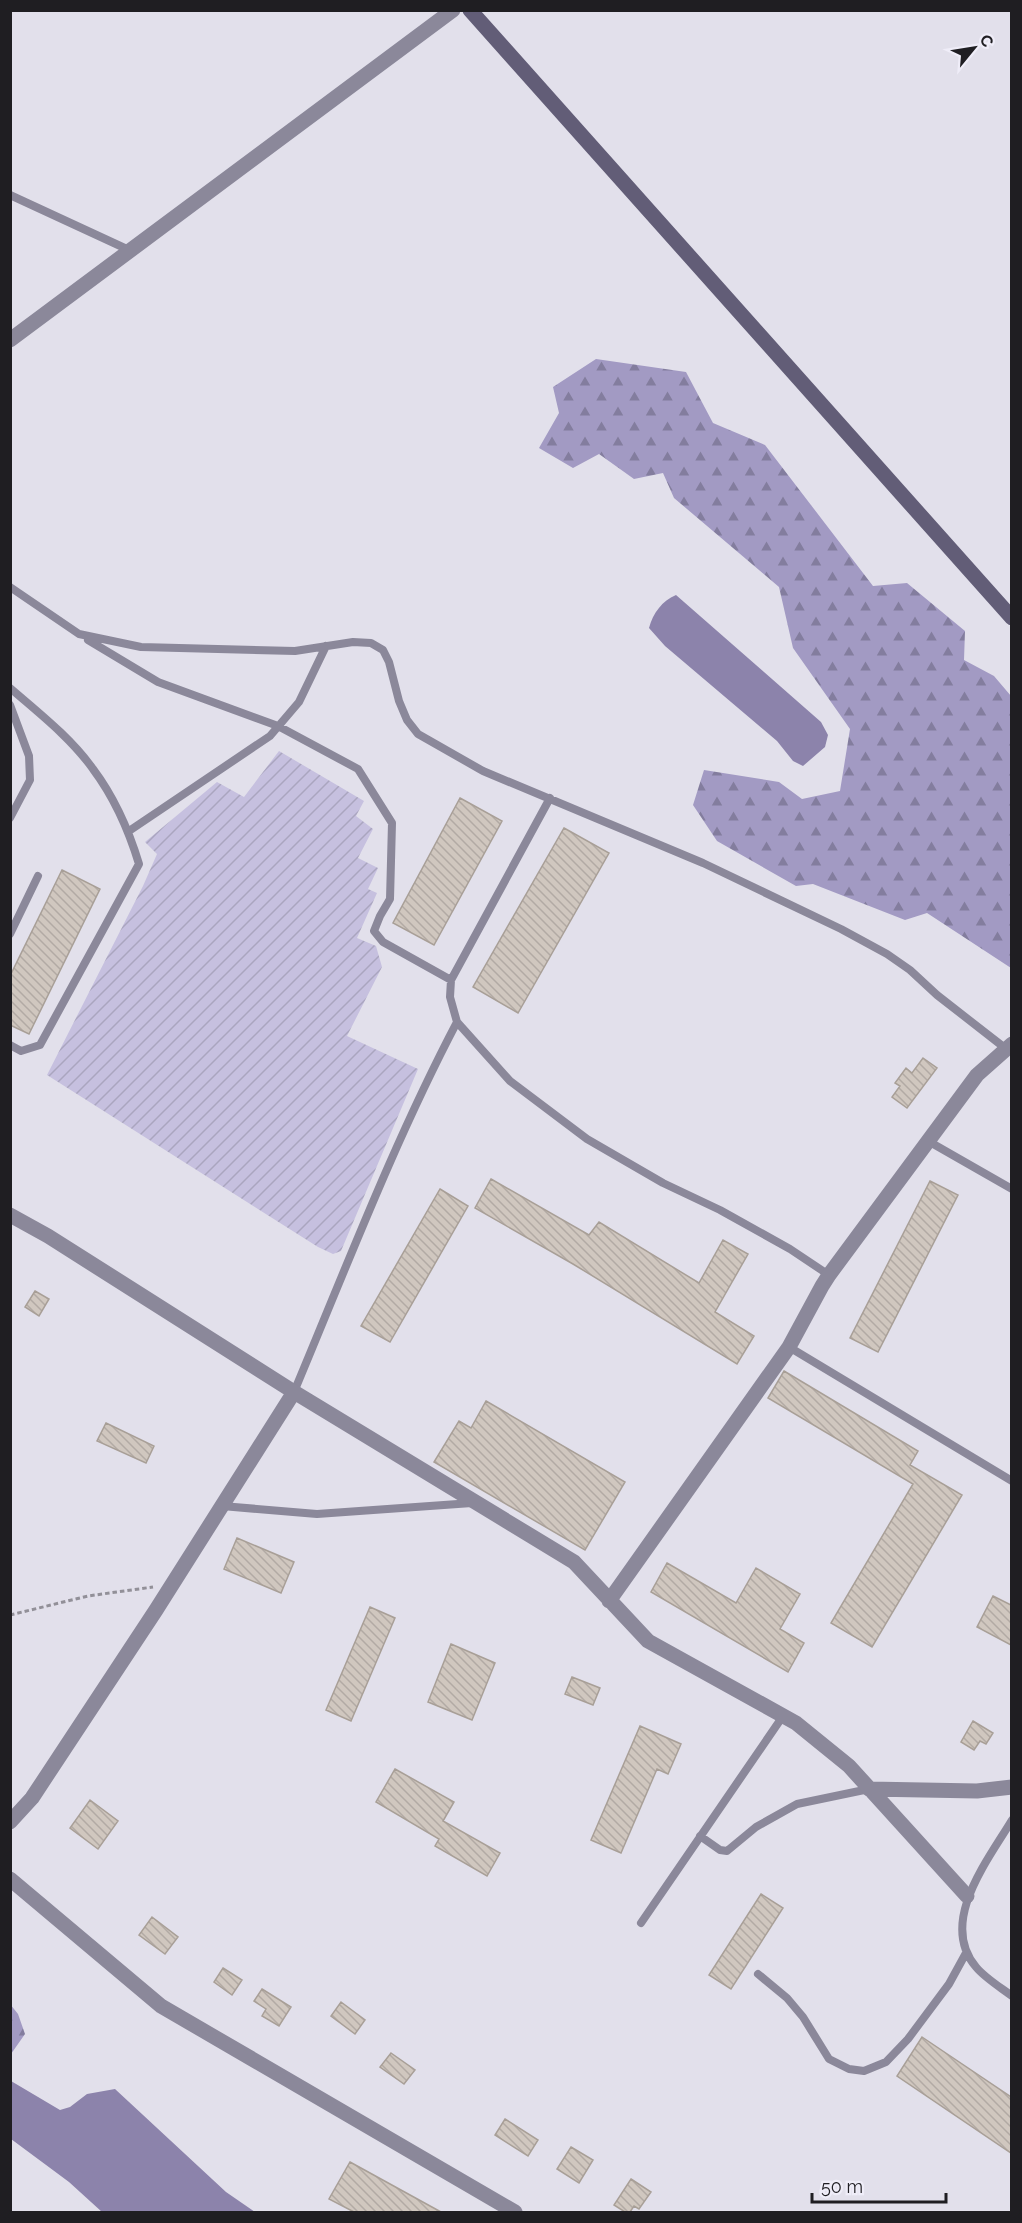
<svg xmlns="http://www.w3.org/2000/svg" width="1022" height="2223" font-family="Raleway,sans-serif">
<defs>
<pattern id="forest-firs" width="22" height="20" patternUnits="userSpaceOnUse" patternTransform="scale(1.5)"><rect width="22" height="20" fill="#a29ac3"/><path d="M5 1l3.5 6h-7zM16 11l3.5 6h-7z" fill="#837d9e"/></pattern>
<pattern id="garden-furrows" width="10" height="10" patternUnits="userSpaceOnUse" patternTransform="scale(1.5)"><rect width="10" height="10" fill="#c6c0df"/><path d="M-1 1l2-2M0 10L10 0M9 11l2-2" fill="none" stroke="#aaa5bf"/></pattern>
<pattern id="building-back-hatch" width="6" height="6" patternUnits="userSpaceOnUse" patternTransform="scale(1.5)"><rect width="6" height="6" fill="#d0c7bf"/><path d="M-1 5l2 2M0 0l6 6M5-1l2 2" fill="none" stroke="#b2aaa4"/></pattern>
</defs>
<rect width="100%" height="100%" fill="#e2e0eb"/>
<!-- forest -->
<path fill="url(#forest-firs)" d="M596,359L686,372L713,423L765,445L873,586L907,583L965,631L964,660L994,676L1011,696V968L927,913L905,920L813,884L796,886L717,841L693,805L704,770L779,782L802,799L840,791L850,729L793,648L779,587L674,498L663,473L634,479L599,454L573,468L539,448L559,413L553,387Z
M10,2004L18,2014L25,2034L11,2054Z"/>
<!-- garden -->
<path fill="url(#garden-furrows)" d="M279,751L364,801L356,816L373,829L358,858L378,868L368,889L377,893L357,938L376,946L382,967L347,1036L418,1069L341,1251L333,1254L318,1247L47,1075L143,886L157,854L145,842L217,782L244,797Z"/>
<!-- water -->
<path fill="#8c83ab" d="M676,595L821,722L828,735L825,747L803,766L793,761L777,741L665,646L649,628C653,613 662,601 676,595Z
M11,2081L60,2110L70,2107L87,2094L115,2089L226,2192L255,2212H102L69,2182L11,2139Z"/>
<!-- building -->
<path fill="url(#building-back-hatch)" stroke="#a89f97" stroke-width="1.5" d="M460,798L502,821L434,945L393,923Z
M564,828L609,853L518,1013L473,987Z
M62,870L100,889L29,1034L10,1025V976Z
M923,1058L937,1068L907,1108L892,1097L900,1086L895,1083L906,1068L912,1073Z
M491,1179L589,1235L599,1222L699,1283L723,1240L748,1254L715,1312L754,1336L737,1364L573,1264L475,1208Z
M930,1181L958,1195L878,1352L850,1338Z
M440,1189L468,1206L390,1342L361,1326Z
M35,1291L49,1299L39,1316L25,1307Z
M784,1371L918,1451L910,1465L962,1495L872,1647L831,1623L913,1484L768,1398Z
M486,1401L625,1482L585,1550L434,1462L459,1421L471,1428Z
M106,1423L154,1446L146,1463L97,1441Z
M237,1538L294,1562L281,1593L224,1569Z
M667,1563L736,1603L756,1568L800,1594L780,1629L804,1643L788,1672L651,1592Z
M993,1596L1011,1605V1645L977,1627Z
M370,1607L395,1618L351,1721L326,1710Z
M451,1644L495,1663L472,1720L428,1702Z
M572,1677L600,1688L593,1705L565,1694Z
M973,1721L993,1733L986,1744L980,1741L974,1750L961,1742Z
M640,1726L681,1744L668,1774L657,1769L621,1853L591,1840Z
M395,1769L454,1802L443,1821L500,1853L487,1876L435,1846L439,1839L376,1802Z
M90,1800L118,1821L98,1849L70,1828Z
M761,1894L783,1908L731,1989L709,1975Z
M152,1917L178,1937L165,1954L139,1935Z
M223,1968L242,1980L232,1995L214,1982Z
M262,1989L291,2007L279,2026L262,2016L266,2009L254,2001Z
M341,2002L365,2020L355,2034L331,2016Z
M922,2037L1011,2097V2153L897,2076Z
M391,2053L415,2070L404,2084L380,2067Z
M505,2119L538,2140L528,2156L495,2135Z
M571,2147L593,2160L579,2183L557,2169Z
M350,2162L441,2212H354L329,2199Z
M631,2179L651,2192L639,2209L634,2206L630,2212H625L614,2205Z"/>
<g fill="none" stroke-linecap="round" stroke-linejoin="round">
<!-- path -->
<path stroke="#929098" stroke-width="3" stroke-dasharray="4.5 3" stroke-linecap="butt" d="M10,1615L88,1596L153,1587"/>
<!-- service -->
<path stroke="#8b889a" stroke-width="8" d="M10,195L129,250
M10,587L79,634L141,647L295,651L353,642L371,643L383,650L389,662L399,701L407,720L418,734L483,771L703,863L841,929L887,954L910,970L937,995L1005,1048
M88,640L158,682L278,726L358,769L392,823L390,899L380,916L374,931L383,942L451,980
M10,688C39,713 71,738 93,769C114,797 129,831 139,864L40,1045L21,1051L10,1045
M10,705L29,756L30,780L10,818
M550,798L451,980L450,997L457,1022L510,1081L587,1139L663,1183L720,1210L790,1249L829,1275
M129,831L270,736L299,702L326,646
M10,934L38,876
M928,1141L1012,1189
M789,1347L1012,1481
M294,1392C346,1268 394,1142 457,1022
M222,1506L317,1514L472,1503
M1012,1820C988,1860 938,1922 976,1967C985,1978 1000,1987 1012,1996
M700,1836L720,1850L727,1851L756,1827L797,1804L869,1789
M641,1923L783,1716
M758,1974L787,1998L803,2017L829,2059L849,2069L864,2071L886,2062L908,2039L949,1984L966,1953"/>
<!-- minor -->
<path stroke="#8b889a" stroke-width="15" d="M10,340L453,10
M10,1215L48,1236L294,1392L574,1562L648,1641L796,1723L849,1766L967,1896
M609,1601L789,1347L822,1286L829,1275L977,1075L1012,1044
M869,1789L977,1791L1012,1787
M10,1822L32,1798L156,1610L294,1392
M10,1879L161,2006L515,2212"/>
<!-- secondary -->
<path stroke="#625d77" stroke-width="15" d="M470,10L1012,618"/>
</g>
<!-- border -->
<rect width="1022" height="2223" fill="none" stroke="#1f1e22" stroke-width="24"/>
<!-- north arrow -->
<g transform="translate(974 48) rotate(60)" stroke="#efedf8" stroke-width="4.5" paint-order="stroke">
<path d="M0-4.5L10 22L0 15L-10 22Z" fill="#1f1e22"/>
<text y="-9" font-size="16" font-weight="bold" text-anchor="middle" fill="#1f1e22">С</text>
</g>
<!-- scale -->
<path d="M812 2193v9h134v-9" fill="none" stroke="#1f1e22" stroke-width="3"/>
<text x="821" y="2193" font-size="18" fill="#1f1e22" stroke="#efedf8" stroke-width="4.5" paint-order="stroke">50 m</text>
</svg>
